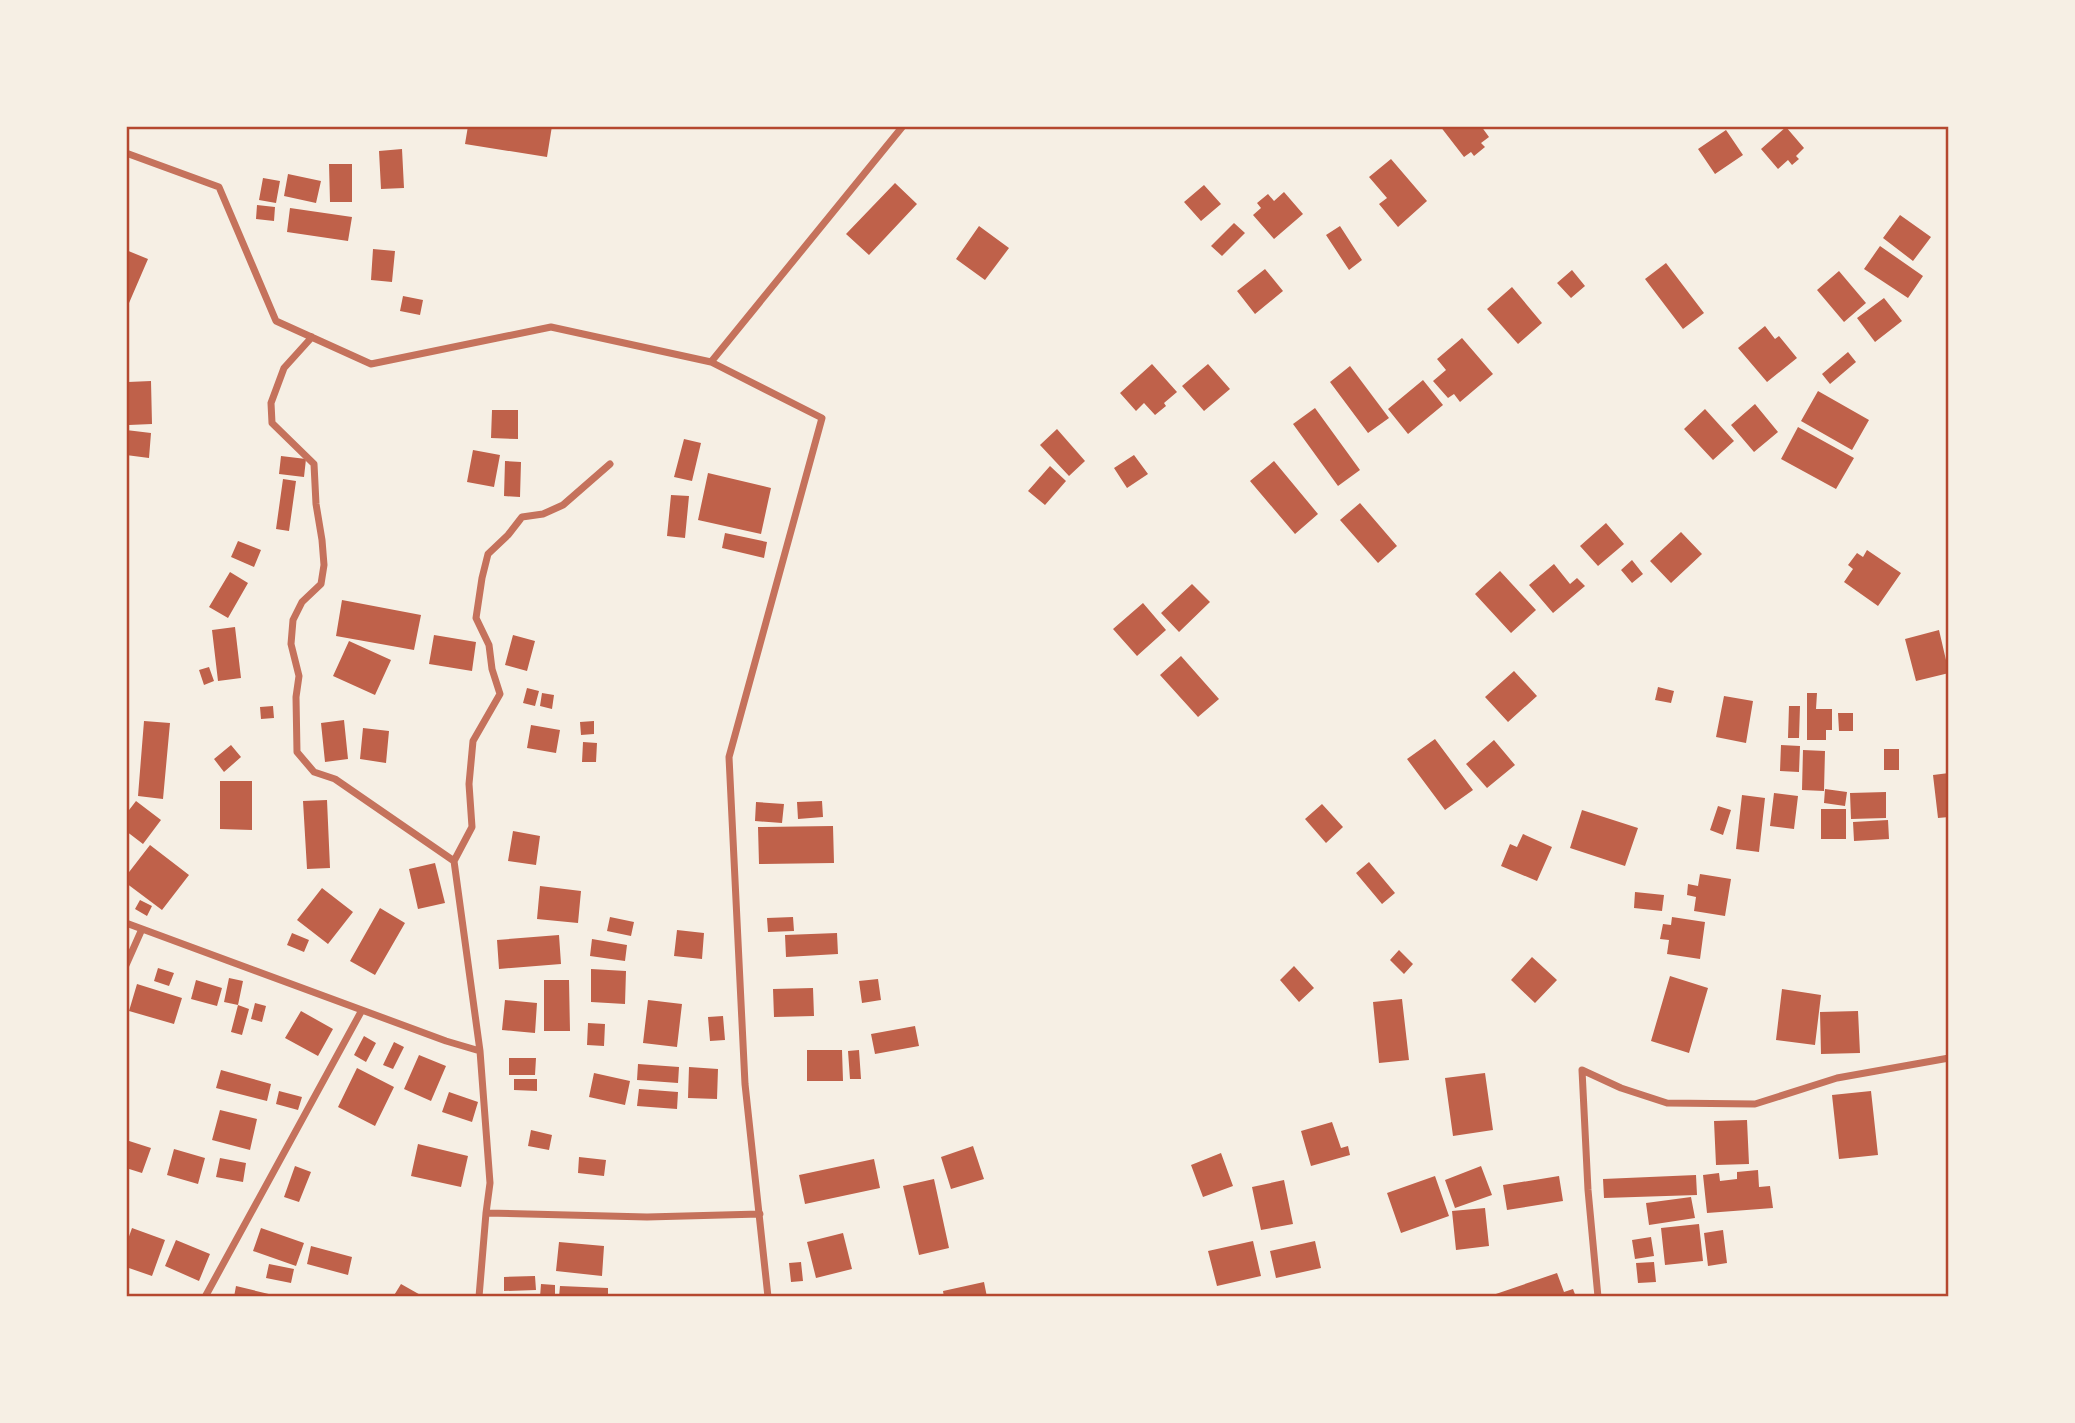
<svg xmlns="http://www.w3.org/2000/svg" width="2075" height="1423" font-family="'Libre Baskerville',serif">
<rect width="100%" height="100%" fill="#f6efe4"/>
<!-- building -->
<path fill="#bf614a" d="M468,126H552L547,157L465,144Z
M1440,126H1481L1489,137L1481,143L1485,147L1474,156L1471,152L1464,157Z
M1786,127L1804,148L1796,156L1799,159L1792,165L1788,160L1778,169L1761,149Z
M1726,130L1743,155L1715,174L1698,149Z
M402,149L404,188L381,189L379,151Z
M1391,159L1427,201L1398,227L1379,204L1387,198L1369,177Z
M329,164H352V202H330Z
M288,174L321,181L316,203L284,196Z
M263,178L280,181L276,203L259,200Z
M895,183L917,204L869,255L846,234Z
M1204,185L1221,204L1201,221L1184,202Z
M1284,192L1303,214L1274,239L1253,215L1261,208L1257,203L1268,194L1274,201Z
M257,205L275,207L274,221L256,219Z
M290,208L352,217L348,241L287,232Z
M1900,215L1931,237L1913,261L1883,238Z
M1234,223L1245,233L1222,256L1211,246Z
M979,226L1009,248L985,280L956,259Z
M1340,226L1362,260L1349,270L1326,235Z
M1880,246L1923,276L1908,298L1864,269Z
M373,249L395,251L392,282L371,280Z
M126,250L148,259L126,310Z
M1666,263L1704,313L1683,329L1645,279Z
M1265,269L1283,291L1255,314L1237,291Z
M1572,270L1585,286L1571,298L1557,283Z
M1839,271L1866,303L1844,322L1817,290Z
M1512,287L1542,323L1518,344L1487,309Z
M403,296L423,300L420,315L400,311Z
M1884,298L1902,321L1875,342L1857,318Z
M1765,326L1775,339L1779,336L1797,358L1767,382L1738,348Z
M1462,338L1493,374L1460,402L1454,394L1448,398L1433,381L1446,370L1437,359Z
M1848,352L1856,362L1830,384L1822,374Z
M1152,364L1177,392L1164,403L1166,406L1155,415L1144,403L1136,411L1120,393Z
M1208,364L1230,389L1204,411L1182,386Z
M1350,366L1389,418L1368,433L1330,382Z
M1423,380L1443,405L1408,434L1388,409Z
M151,381L152,424L129,425L128,382Z
M1818,391L1869,420L1852,450L1801,421Z
M1755,404L1778,432L1754,452L1731,425Z
M1315,408L1360,470L1338,486L1293,424Z
M1705,409L1734,441L1713,460L1684,429Z
M492,410H518V439L491,438Z
M1798,427L1854,458L1836,489L1781,459Z
M1057,429L1085,461L1069,476L1040,445Z
M126,430L151,433L149,458L126,455Z
M684,439L701,443L692,481L674,477Z
M473,450L500,455L494,487L467,482Z
M1134,455L1148,474L1127,488L1114,468Z
M281,456L306,459L304,477L279,474Z
M505,461L521,462L520,497L504,496Z
M1274,461L1318,514L1295,534L1250,481Z
M1050,466L1066,481L1045,505L1028,491Z
M708,473L771,488L761,534L698,520Z
M283,479L296,481L289,531L276,529Z
M671,495L689,496L685,538L667,536Z
M1360,503L1397,546L1378,563L1340,520Z
M1606,523L1624,544L1598,566L1580,546Z
M1681,532L1702,554L1671,583L1650,561Z
M725,533L767,542L764,558L722,548Z
M238,541L261,550L254,567L231,557Z
M1867,550L1901,573L1878,606L1844,582L1853,569L1848,565L1857,553L1863,557Z
M1632,560L1643,574L1632,583L1621,570Z
M1554,564L1570,584L1577,578L1585,586L1553,613L1529,585Z
M1500,571L1536,610L1511,633L1475,594Z
M230,572L248,583L228,618L209,607Z
M1192,584L1210,602L1179,632L1161,613Z
M342,600L421,615L414,650L336,636Z
M1143,603L1166,630L1137,656L1113,629Z
M235,627L241,678L218,681L212,630Z
M1939,630L1949,673L1916,681L1905,639Z
M434,635L476,642L472,671L429,664Z
M513,635L535,641L527,671L505,665Z
M349,641L391,660L375,695L333,676Z
M1181,656L1219,699L1198,717L1160,675Z
M209,667L214,681L204,685L199,670Z
M1514,671L1537,696L1508,722L1485,697Z
M1658,687L1674,691L1671,703L1655,700Z
M527,688L539,691L535,706L523,703Z
M542,693L554,695L552,709L540,706Z
M1807,693H1817L1816,709H1832V730H1826V740H1807Z
M1724,696L1753,701L1746,743L1716,737Z
M273,706L274,718L261,719L260,707Z
M1789,706H1800L1799,738H1788Z
M1838,713H1853V731H1839Z
M344,720L348,759L325,762L321,723Z
M144,721L170,723L163,799L138,796Z
M594,721V734L581,735L580,722Z
M531,725L560,730L556,753L527,748Z
M363,728L389,731L386,763L360,759Z
M1435,739L1473,790L1445,810L1407,759Z
M1494,740L1515,765L1487,788L1466,764Z
M583,742L597,743L596,762H582Z
M231,745L241,757L224,772L214,759Z
M1781,745L1800,746L1799,772L1780,771Z
M1884,749H1899V770H1884Z
M1803,750L1825,751L1824,791L1802,790Z
M1949,773V817L1938,818L1933,775Z
M220,781H252V830L220,829Z
M1825,789L1847,792L1845,806L1824,803Z
M1886,792V818L1851,819L1850,793Z
M1774,793L1798,796L1794,829L1770,826Z
M1742,795L1765,798L1759,852L1736,849Z
M327,800L330,868L307,869L303,801Z
M136,801L161,820L143,844L126,831V814Z
M822,801L823,817L798,819L797,802Z
M756,802L784,804L782,823L755,821Z
M1322,804L1343,827L1326,843L1305,819Z
M1718,806L1731,810L1723,835L1710,830Z
M1821,809H1846V839H1821Z
M1582,810L1638,828L1625,866L1570,848Z
M1888,820L1889,839L1854,841L1853,822Z
M833,826L834,863L759,864L758,827Z
M513,831L540,836L536,865L508,861Z
M1523,834L1552,847L1537,881L1501,866L1510,844L1517,847Z
M150,845L189,875L162,910L126,883V876Z
M1369,862L1395,893L1382,904L1356,873Z
M435,863L445,903L418,909L409,869Z
M1700,874L1731,879L1725,916L1694,911L1696,897L1687,895L1688,884L1698,886Z
M540,886L581,891L578,923L537,919Z
M322,888L353,912L328,944L297,920Z
M1635,892L1664,895L1662,911L1634,908Z
M140,900L152,906L147,916L135,909Z
M380,908L405,923L375,975L350,961Z
M610,917L634,922L631,936L607,931Z
M793,917L794,931L768,932L767,918Z
M1672,917L1705,922L1700,959L1667,954L1669,940L1660,939L1663,924L1671,925Z
M677,930L704,933L702,959L674,956Z
M292,933L309,940L304,952L287,945Z
M837,933L838,954L786,957L785,935Z
M559,935L561,964L499,969L497,940Z
M592,939L627,945L625,961L590,956Z
M1399,950L1413,964L1404,974L1390,960Z
M1532,957L1557,980L1535,1003L1511,980Z
M1294,966L1314,988L1299,1002L1280,980Z
M158,968L174,973L169,986L154,981Z
M591,969L626,971L625,1004L591,1002Z
M1670,976L1708,988L1689,1053L1651,1041Z
M229,978L243,981L238,1005L224,1002Z
M878,979L881,1000L862,1003L859,981Z
M196,980L222,988L217,1006L191,999Z
M544,980H569L570,1031H544Z
M137,984L182,998L174,1024L129,1011Z
M813,988L814,1016L774,1017L773,989Z
M1782,989L1821,995L1815,1045L1776,1040Z
M1402,999L1409,1060L1379,1063L1373,1002Z
M505,1000L537,1003L535,1033L502,1030Z
M648,1000L682,1004L677,1047L643,1043Z
M255,1003L266,1006L262,1022L251,1019Z
M238,1005L249,1009L242,1035L231,1032Z
M301,1011L333,1029L318,1056L285,1038Z
M1858,1011L1860,1053L1821,1054L1820,1012Z
M723,1016L725,1040L710,1041L708,1017Z
M588,1023L605,1024L604,1046L587,1045Z
M915,1026L919,1046L875,1054L871,1034Z
M364,1036L376,1043L366,1062L354,1055Z
M394,1042L404,1047L393,1069L383,1065Z
M807,1050H842L843,1081H807Z
M859,1050L861,1079H850L848,1051Z
M419,1055L446,1066L431,1101L404,1089Z
M509,1058H536L535,1075H509Z
M638,1064L679,1067L678,1083L637,1080Z
M689,1067L718,1069L717,1099L688,1098Z
M357,1068L394,1087L375,1126L338,1107Z
M221,1070L271,1084L267,1101L216,1088Z
M594,1073L630,1081L625,1105L589,1097Z
M1485,1073L1493,1130L1453,1136L1445,1078Z
M514,1079H537V1091L514,1090Z
M639,1089L678,1092L677,1109L637,1106Z
M279,1091L302,1097L298,1110L276,1104Z
M1871,1091L1878,1155L1839,1159L1832,1095Z
M449,1092L478,1102L472,1122L442,1112Z
M220,1110L257,1119L250,1150L212,1140Z
M1747,1120L1749,1164L1716,1165L1714,1121Z
M1332,1122L1341,1148L1348,1146L1350,1155L1311,1166L1301,1131Z
M531,1130L552,1135L549,1150L528,1146Z
M126,1140L151,1148L142,1173L126,1168Z
M418,1144L468,1156L461,1187L411,1176Z
M973,1146L984,1179L951,1189L941,1157Z
M174,1149L205,1158L198,1184L167,1175Z
M1221,1153L1233,1186L1203,1197L1191,1165Z
M579,1157L606,1160L604,1176L578,1173Z
M220,1158L246,1163L243,1182L216,1177Z
M874,1159L880,1188L805,1204L799,1175Z
M295,1166L311,1172L299,1202L284,1197Z
M1481,1166L1492,1195L1455,1208L1445,1180Z
M1758,1170L1759,1187L1770,1186L1773,1208L1707,1213L1703,1175L1719,1173L1720,1181L1737,1179V1172Z
M1696,1175L1697,1195L1604,1198L1603,1179Z
M1435,1176L1449,1216L1401,1233L1387,1193Z
M1559,1176L1563,1201L1507,1210L1503,1185Z
M934,1179L949,1248L919,1255L903,1186Z
M1284,1180L1293,1224L1261,1230L1252,1187Z
M1691,1197L1695,1218L1649,1225L1646,1203Z
M1485,1208L1489,1246L1456,1250L1452,1211Z
M1699,1224L1703,1261L1665,1265L1661,1228Z
M132,1228L165,1240L152,1276L126,1267V1245Z
M261,1228L304,1243L296,1266L253,1251Z
M1723,1230L1727,1263L1708,1266L1704,1233Z
M843,1233L852,1269L816,1278L807,1242Z
M1651,1237L1654,1256L1635,1259L1632,1240Z
M176,1240L210,1254L199,1281L165,1266Z
M1253,1241L1261,1276L1217,1286L1208,1251Z
M1315,1241L1321,1268L1276,1278L1270,1251Z
M559,1242L604,1246L602,1276L556,1271Z
M311,1246L352,1257L348,1275L307,1264Z
M801,1262L803,1281L791,1282L789,1263Z
M1654,1262L1656,1282L1638,1283L1636,1263Z
M269,1264L294,1269L291,1283L266,1278Z
M1557,1273L1564,1292L1573,1289L1576,1297H1487Z
M535,1276L536,1290L504,1291V1277Z
M984,1282L987,1297H944L943,1291Z
M401,1284L424,1297H393Z
M541,1284L555,1285V1297H540Z
M236,1286L273,1295L272,1297H234Z
M560,1286L608,1288V1297H559Z"/>
<g fill="none" stroke-linecap="round" stroke-linejoin="round">
<!-- minor -->
<path stroke="#c5725c" stroke-width="7" d="M126,153L219,187L276,321L371,364L551,327L711,362L903,126
M312,337L284,368L271,403L272,423L314,464L316,504L322,540L324,565L321,584L302,602L293,620L291,644L299,676L296,697L297,752L314,772L335,779L454,861
M711,362L822,418L729,757L745,1084L768,1297
M126,923L446,1041L480,1051L490,1183L486,1213L647,1217L760,1214
M126,965L142,929
M480,1051L454,861L472,827L469,784L473,741L500,694L492,669L489,645L476,618L482,578L488,554L508,535L522,517L543,514L563,505L610,464
M205,1297L362,1010
M479,1297L486,1213
M1598,1297L1588,1190L1582,1070L1621,1088L1667,1103L1755,1104L1837,1078L1949,1058"/>
</g>
<!-- border -->
<rect width="2075" height="1423" fill="none" stroke="#f6efe4" stroke-width="256"/>
<rect x="128" y="128" width="1819" height="1167" fill="none" stroke="#b5482f" stroke-width="2.5"/>
</svg>
